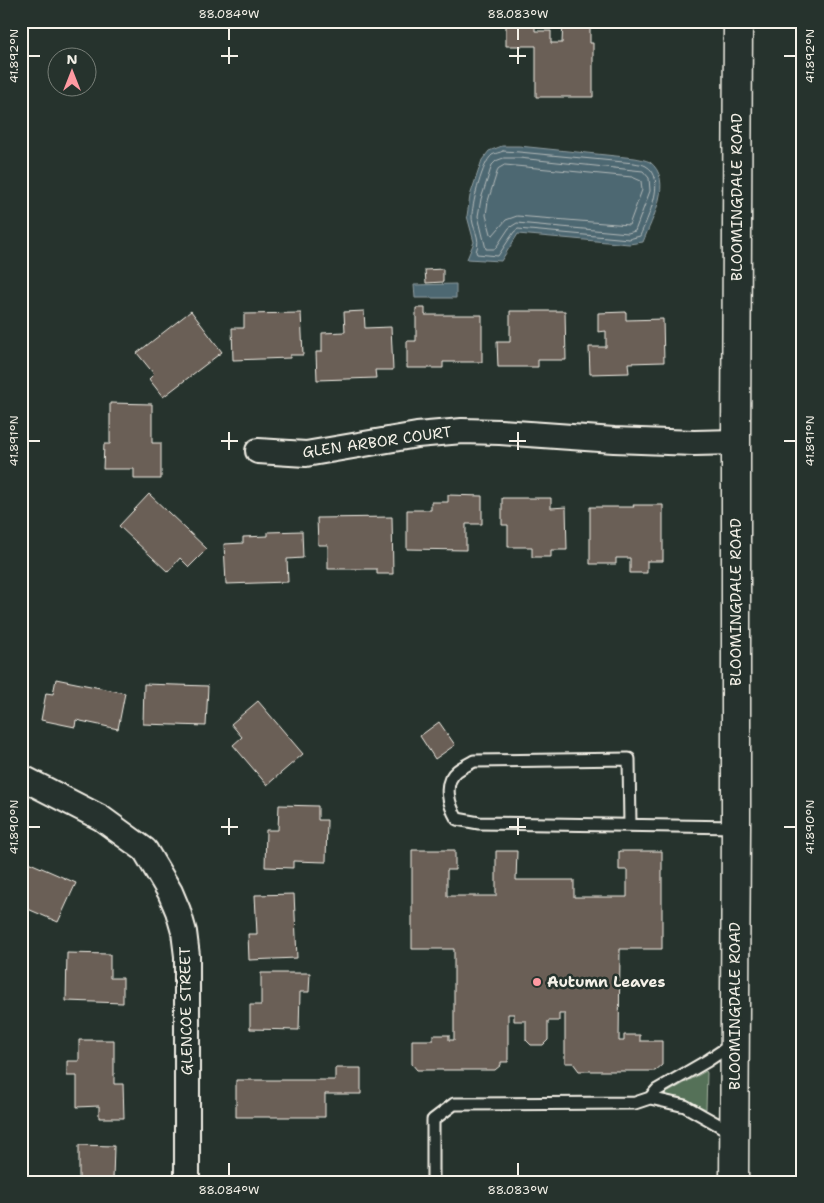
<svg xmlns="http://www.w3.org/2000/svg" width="824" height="1203" font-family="'Shantell Sans',sans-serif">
<rect width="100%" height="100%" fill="#26332d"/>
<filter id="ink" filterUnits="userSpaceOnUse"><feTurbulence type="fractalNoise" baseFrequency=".02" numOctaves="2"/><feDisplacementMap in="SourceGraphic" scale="10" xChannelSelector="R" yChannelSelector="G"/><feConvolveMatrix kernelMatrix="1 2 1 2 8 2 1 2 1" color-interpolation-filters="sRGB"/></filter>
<g filter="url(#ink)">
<!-- green -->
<path fill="#557158" stroke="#a4b1a0" d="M706,1071L707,1073L706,1109L679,1097L666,1096L665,1094Z"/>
<!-- water -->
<path fill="#4e6772" stroke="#909ea1" d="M502,146H519L635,158C640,159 646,160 650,162C674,181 652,219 643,242L629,244L518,234L501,261L467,259L474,242L467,216L470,196L482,160L489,151Z
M456,284V298H415L414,285Z"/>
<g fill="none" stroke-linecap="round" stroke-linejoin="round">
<!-- shore -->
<path stroke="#b2bab9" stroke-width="1" d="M503,151L519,152L634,163C638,164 643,164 646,166C668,178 647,219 640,236L629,239L518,229L514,232L498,256L477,254L476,252C482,236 471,229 472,214C473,202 482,163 492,155C495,153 500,153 503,151Z
M504,158H519L643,171L649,178L650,191L635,231L628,233L517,223L509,228L495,249H486L478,216L481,199L492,165L496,161Z
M505,165L632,177L641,181L642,190L629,225L517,216L506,220L493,235L491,234L486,215L488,201L498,169Z"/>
</g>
<!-- building -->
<path fill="#6a5e56" stroke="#f4f1e8" d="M506,21H535V31H551V43H562L563,21H590V43H593V97H536V46H506Z
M443,269V282L426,283L425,270Z
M416,308H425V315H482V362H443V368H407V341H416Z
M191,311L222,352L163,397L149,379L154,374L137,353Z
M364,311L365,328L391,327L393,370H375L376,378L317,380L316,352H322V333L345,332L344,312Z
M510,311H565L566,360H538V367H498L497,342H510Z
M626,312V320L663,319L664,362L628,363L629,373L590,374L589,347H606V331L598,332V313Z
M301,313L303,355H290V358L233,360L232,328H244V314Z
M110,403L152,404V443H161V479H134V469H103L104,444H110Z
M149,494L207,549L189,567L180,558L168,572L119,526Z
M448,495L482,496V524H466V550L407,549V510H431V502H448Z
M502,498H551V508L566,507L567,550H551V557H532V547H508V525H502Z
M633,505H663V561H647V573H630V558H616V564H590V507H634Z
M392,517L393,574H377V569H328V545H318L317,518Z
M302,531L303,558L287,559L288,582L226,584L224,544L243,543V537L268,536V532Z
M56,679L125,693L118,729L76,720L75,727L41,720L46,693L53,694Z
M144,684L208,686L206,726L143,724Z
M258,701L303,754L267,785L233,745L242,737L231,724Z
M439,722L455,745L435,759L420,736Z
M279,805L318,806V820H327L326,862L293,861V868L265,867L266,830H278Z
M412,850H455V870H447V896H496V851H517L516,880H574V897H627V870H619V851H662V949H620L619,1041H624V1035H640V1041H662V1065L655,1071H579L573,1063H565V1014H559V1021H548V1040L543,1045H531L526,1040V1021H514V1014H508V1062H501V1065L495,1070H417L412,1064V1040H433V1035H449V1040H454V949H412Z
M21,859L76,883L58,922L21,906V900L25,891L21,889Z
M294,894L297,958L249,960L248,934H257L255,895Z
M67,953L110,954V978H123V1003L66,1001Z
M261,973H310L309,992H300L299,1030L250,1029V1005H261Z
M79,1040H114V1084H123L124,1118H99V1106L77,1107V1076H67V1061H79Z
M335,1068H361V1094H325V1117H236V1080H335Z
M79,1145L114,1146L113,1180H122V1182H79Z"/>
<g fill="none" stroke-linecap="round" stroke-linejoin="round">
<defs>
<path id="lane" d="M630,825L629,759L474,761C469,764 462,767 457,771C442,783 449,805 457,819L479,823L736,827
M650,1098L685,1106L733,1133
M433,1182V1120L454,1104L635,1103L650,1098L657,1090L707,1061L734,1043"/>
<path id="street" d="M258,451L306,454L417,435L462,431L500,432L614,440L694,443L736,442
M21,777L101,818L145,850L170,892L178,911L184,932L187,956V1182"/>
<path id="secondary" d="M734,1182L736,827V438L738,21"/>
</defs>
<!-- lane casing -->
<use href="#lane" stroke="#f4f1e8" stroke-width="15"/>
<!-- street casing -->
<use href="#street" stroke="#f4f1e8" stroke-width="28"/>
<!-- secondary casing -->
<use href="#secondary" stroke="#f4f1e8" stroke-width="31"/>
<!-- lane -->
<use href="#lane" stroke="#26332d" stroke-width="11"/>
<!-- street -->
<use href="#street" stroke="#26332d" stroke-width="24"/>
<!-- secondary -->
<use href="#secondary" stroke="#26332d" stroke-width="28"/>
</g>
</g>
<!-- ticks -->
<path fill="none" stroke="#f4f1e8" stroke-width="2" d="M229,28V40M518,28V40M229,47V64M518,47V64M28,56H40M221,56H238M509,56H526M784,56H796M229,432V450M518,432V450M28,441H40M221,441H238M509,441H526M784,441H796M229,818V835M518,818V835M28,827H40M221,827H238M509,827H526M784,827H796M229,1163V1176M518,1163V1176"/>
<!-- markers -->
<circle fill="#ff9aa2" stroke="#26332d" stroke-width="2" cx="537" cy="982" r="5"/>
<g text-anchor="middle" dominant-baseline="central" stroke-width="5" stroke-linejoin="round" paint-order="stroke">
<!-- street labels -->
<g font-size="15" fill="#f4f1e8" stroke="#26332d">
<text transform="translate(737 197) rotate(-90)">BLOOMINGDALE ROAD</text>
<text transform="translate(377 442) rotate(-8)">GLEN ARBOR COURT</text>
<text transform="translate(736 602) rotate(-90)">BLOOMINGDALE ROAD</text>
<text transform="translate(735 1006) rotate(-90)">BLOOMINGDALE ROAD</text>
<text transform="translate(186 1011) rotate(-91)">GLENCOE STREET</text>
</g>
<!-- poi labels -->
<g font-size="15" font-weight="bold" fill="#f4f1e8" stroke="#26332d" text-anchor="start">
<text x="547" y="982">Autumn Leaves</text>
</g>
</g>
<!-- margin -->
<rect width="824" height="1203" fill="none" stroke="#26332d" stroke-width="55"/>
<!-- north arrow -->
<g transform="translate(72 72)"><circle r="24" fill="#26332d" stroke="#787f78"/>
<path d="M0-4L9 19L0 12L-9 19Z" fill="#ff9aa2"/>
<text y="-8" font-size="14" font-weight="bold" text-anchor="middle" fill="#f4f1e8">N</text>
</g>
<rect x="28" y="28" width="768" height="1148" fill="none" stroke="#f4f1e8" stroke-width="2"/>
<g font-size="12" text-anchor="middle" fill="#f4f1e8">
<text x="229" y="18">88.084°W</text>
<text x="518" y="18">88.083°W</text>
<text transform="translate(14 56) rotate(-90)" y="4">41.892°N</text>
<text transform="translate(810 56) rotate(-90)" y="4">41.892°N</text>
<text transform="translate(14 441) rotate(-90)" y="4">41.891°N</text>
<text transform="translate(810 441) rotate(-90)" y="4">41.891°N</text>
<text transform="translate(14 827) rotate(-90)" y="4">41.890°N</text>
<text transform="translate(810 827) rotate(-90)" y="4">41.890°N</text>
<text x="229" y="1194">88.084°W</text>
<text x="518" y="1194">88.083°W</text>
</g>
</svg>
